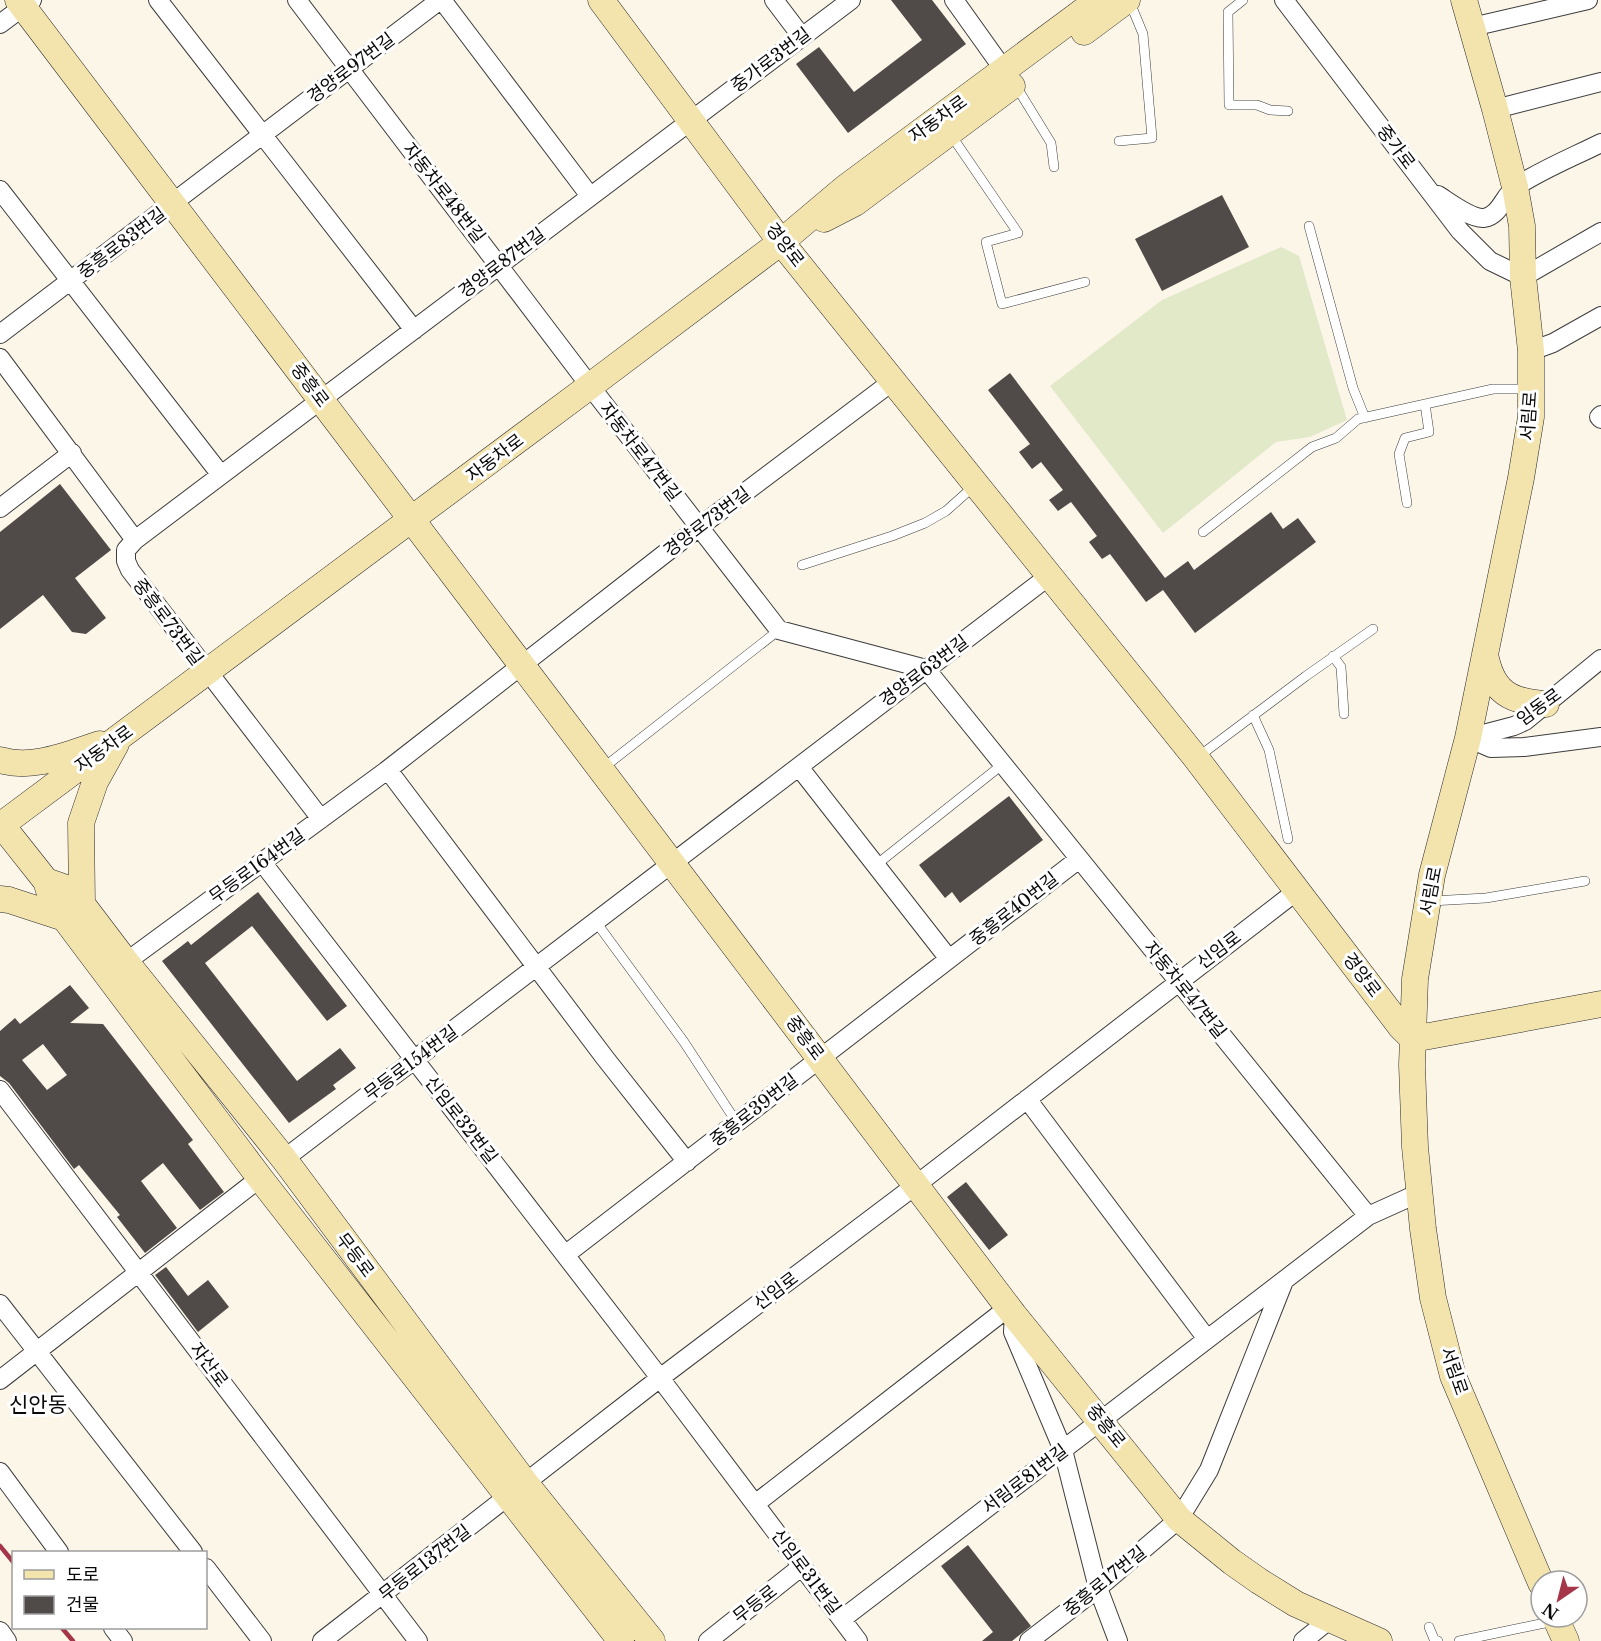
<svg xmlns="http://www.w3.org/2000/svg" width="1601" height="1641" font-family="'Libre Baskerville','Noto Sans KR',serif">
<rect width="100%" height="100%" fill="#fcf6e9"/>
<!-- pitch -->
<path fill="#e2e9c9" d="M1281,247L1299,256L1347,420L1310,437L1276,442L1163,533L1050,386L1162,300Z"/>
<!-- building -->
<path fill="#504a48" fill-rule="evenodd" d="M891,0H932L966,44L848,133L796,64L819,47L854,92L922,40Z
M1222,195L1249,247L1162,291L1135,239Z
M1010,373L1165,578L1188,561L1194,570L1271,512L1283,529L1298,518L1316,542L1195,633L1163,590L1146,602L1110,554L1102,559L1089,542L1097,536L1071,502L1058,511L1049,500L1063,490L1041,462L1032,469L1019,452L1030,444L988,390Z
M60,484L111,550L75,578L106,618L86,634L72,632L43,595L0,629V532Z
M1009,796L1043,840L960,903L952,892L945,898L919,865Z
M258,892L347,1006L327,1021L252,926L205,963L297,1081L340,1048L356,1068L333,1085L336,1089L289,1123L162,961L188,941L191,945Z
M70,985L89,1008L70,1023L103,1024L193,1140L188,1144L224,1192L200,1210L163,1163L141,1181L177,1228L145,1253L117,1217L120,1215L79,1165L74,1169L9,1083L0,1076V1031L15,1018L20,1024ZM43,1044L67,1075L47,1090L22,1060Z
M966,1182L1008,1235L989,1250L947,1197Z
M166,1267L188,1296L208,1280L229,1307L198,1332L155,1275Z
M968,1545L1031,1626L1012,1641H982L993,1632L941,1566Z"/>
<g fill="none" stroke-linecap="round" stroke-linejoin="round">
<defs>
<path id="lane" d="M1243,0L1228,12L1229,105H1257L1270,110L1288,111
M1016,86L1051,143L1054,167
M951,135L1018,233L986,242L1002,304L1085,282
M1119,141L1152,138L1143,34L1129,0
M1309,226L1353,388L1365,418
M1407,503L1399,454L1405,438L1429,432L1425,404
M1203,532L1312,447L1336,438L1358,419L1493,389H1529
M802,565L892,536L925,523L946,511L974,486
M1333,656L1341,667L1344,714
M1253,715L1269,750L1288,839
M1198,757L1306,676L1373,629
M603,768L779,630
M876,865L1003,764
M1431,901L1486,898L1585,881
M596,922L684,1042L737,1123
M1429,1627L1434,1639L1438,1641
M1459,1641L1554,1621"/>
<path id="street" d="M158,0L414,330
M297,0L590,386L779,630L926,669L1368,1216
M442,0L590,196
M774,0L802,37
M954,0L1004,70
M1284,0L1460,231L1490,261L1523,277L1601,232
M0,24L32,0
M1472,27L1588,0
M1495,109L1601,82
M0,190L221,475
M1438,195C1449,202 1471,219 1484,218C1501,215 1504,194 1517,186C1543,169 1573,157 1601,143
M0,334L440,0
M1531,351L1553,343L1601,316
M0,358L135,540L126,550V561L130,570L321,819
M1601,415L1599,417L1601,419
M0,508L72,453
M135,540L851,0
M1468,738L1514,726L1525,721L1601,659
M1468,738L1491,748L1524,747L1601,737
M799,767L949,959
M388,770L605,1058L687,1162
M262,862L660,1378L858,1641
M126,962L386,771L699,527L893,381
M0,1090L418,1641
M1027,1099L1207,1339
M284,1159L1049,576
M565,1255L1079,859
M0,1304L193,1552
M1014,1315L1013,1332L1063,1450L1098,1588L1118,1641
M0,1380L260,1178
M0,1472L59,1552
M755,1504L1009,1307
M206,1568L262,1641
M842,1619L1368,1216L1419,1193
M113,1628L123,1641
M0,1631L7,1641
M322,1641L660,1378L916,1185L1298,890
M708,1641L801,1567
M1029,1641L1098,1588L1179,1519L1209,1470L1284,1281
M1303,1641L1329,1620"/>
<path id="secondary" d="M18,0L1014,1315L1179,1519L1232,1562L1259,1581L1296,1604L1379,1641
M601,0L781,242L1196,758L1401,1027L1413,1039L1601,1004
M1464,0L1495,109L1515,187L1522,226L1523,277L1531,351V417L1521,478L1468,738L1432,875L1415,979L1412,1065L1415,1147L1423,1229L1433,1298L1453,1376L1541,1583
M1084,32L1127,0
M824,219L855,203L1012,86
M1485,654C1492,692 1510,702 1546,704
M0,760C33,770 68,754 100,744
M0,823L46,881L53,903L260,1178L621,1641
M0,826L590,386L781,242L845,188L1098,0
M46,881L66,888L82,904L126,962L284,1159L526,1484L652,1641
M0,899L9,900L64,918
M82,904L81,823L95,782L116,744
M1555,1617L1566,1641"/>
</defs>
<!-- lane casing -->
<use href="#lane" stroke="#3c3c3c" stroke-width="10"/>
<!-- street casing -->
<use href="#street" stroke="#3c3c3c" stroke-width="20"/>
<!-- secondary casing -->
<use href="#secondary" stroke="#2b2b2b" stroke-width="27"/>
<!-- lane -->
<use href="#lane" stroke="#fff" stroke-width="9"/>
<!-- street -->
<use href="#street" stroke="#fff" stroke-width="18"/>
<!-- secondary -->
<use href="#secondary" stroke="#f3e3ad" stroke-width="26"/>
<!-- rail -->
<path stroke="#a53649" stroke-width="4.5" d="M0,1546L14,1563
M62,1628L73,1641"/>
</g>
<g text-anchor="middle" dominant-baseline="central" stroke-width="6" stroke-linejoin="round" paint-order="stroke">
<!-- street labels -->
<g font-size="18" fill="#090909" stroke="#fff">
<text transform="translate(771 60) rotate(-37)">중가로3번길</text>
<text transform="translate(351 68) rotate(-37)">경양로97번길</text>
<text transform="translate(938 119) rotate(-36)">자동차로</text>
<text transform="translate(1396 147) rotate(53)">중가로</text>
<text transform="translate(444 193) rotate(52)">자동차로48번길</text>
<text transform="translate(122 243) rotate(-37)">중흥로83번길</text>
<text transform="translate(785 245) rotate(52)">경양로</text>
<text transform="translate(502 263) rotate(-37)">경양로87번길</text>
<text transform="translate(310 385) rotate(53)">중흥로</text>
<text transform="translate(1529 416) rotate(-86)">서림로</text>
<text transform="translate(640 452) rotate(52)">자동차로47번길</text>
<text transform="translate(495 458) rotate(-37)">자동차로</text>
<text transform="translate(707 522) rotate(-37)">경양로73번길</text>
<text transform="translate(168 622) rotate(53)">중흥로73번길</text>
<text transform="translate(924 671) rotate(-37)">경양로63번길</text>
<text transform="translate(1539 707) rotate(-36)">임동로</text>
<text transform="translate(104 749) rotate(-36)">자동차로</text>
<text transform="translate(257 866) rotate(-36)">무등로164번길</text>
<text transform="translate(1431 891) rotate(-79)">서림로</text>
<text transform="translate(1014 909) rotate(-38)">중흥로40번길</text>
<text transform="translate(1219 950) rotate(-37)">신임로</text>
<text transform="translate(1362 975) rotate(53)">경양로</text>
<text transform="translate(1185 990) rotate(51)">자동차로47번길</text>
<text transform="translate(805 1038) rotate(53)">중흥로</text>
<text transform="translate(411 1063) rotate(-37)">무등로154번길</text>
<text transform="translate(754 1110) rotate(-38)">중흥로39번길</text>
<text transform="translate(461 1120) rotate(52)">신임로32번길</text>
<text transform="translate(355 1255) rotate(53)">무등로</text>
<text transform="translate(776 1291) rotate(-37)">신임로</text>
<text transform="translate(209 1365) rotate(53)">자산로</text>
<text transform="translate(1454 1371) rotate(71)">서림로</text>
<text transform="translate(1106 1426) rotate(51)">중흥로</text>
<text transform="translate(1025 1479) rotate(-37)">서림로81번길</text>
<text transform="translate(425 1563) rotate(-38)">무등로137번길</text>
<text transform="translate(806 1572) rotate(53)">신임로31번길</text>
<text transform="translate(1105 1581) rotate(-39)">중흥로17번길</text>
<text transform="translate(755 1604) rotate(-38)">무등로</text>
</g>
<!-- quarter labels -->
<g font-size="21" fill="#090909" stroke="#fff">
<text x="38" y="1405">신안동</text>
</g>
</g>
<!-- legend -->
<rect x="12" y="1551" width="195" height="78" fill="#ffffff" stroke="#9d9d9d" stroke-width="1.5"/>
<rect x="24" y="1570" width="30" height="9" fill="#f3e3ad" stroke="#9d9d9d" stroke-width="1.5"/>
<text x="66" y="1581" font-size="18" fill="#090909">도로</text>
<rect x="24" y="1596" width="30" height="18" fill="#504a48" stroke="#9d9d9d" stroke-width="1.5"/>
<text x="66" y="1611" font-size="18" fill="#090909">건물</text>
<!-- north arrow -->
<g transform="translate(1559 1599) rotate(215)"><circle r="28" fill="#ffffff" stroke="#9d9d9d" stroke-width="1.5"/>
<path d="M0-4.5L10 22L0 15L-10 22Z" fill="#a53649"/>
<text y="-9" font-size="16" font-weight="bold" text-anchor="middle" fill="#090909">N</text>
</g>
</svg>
